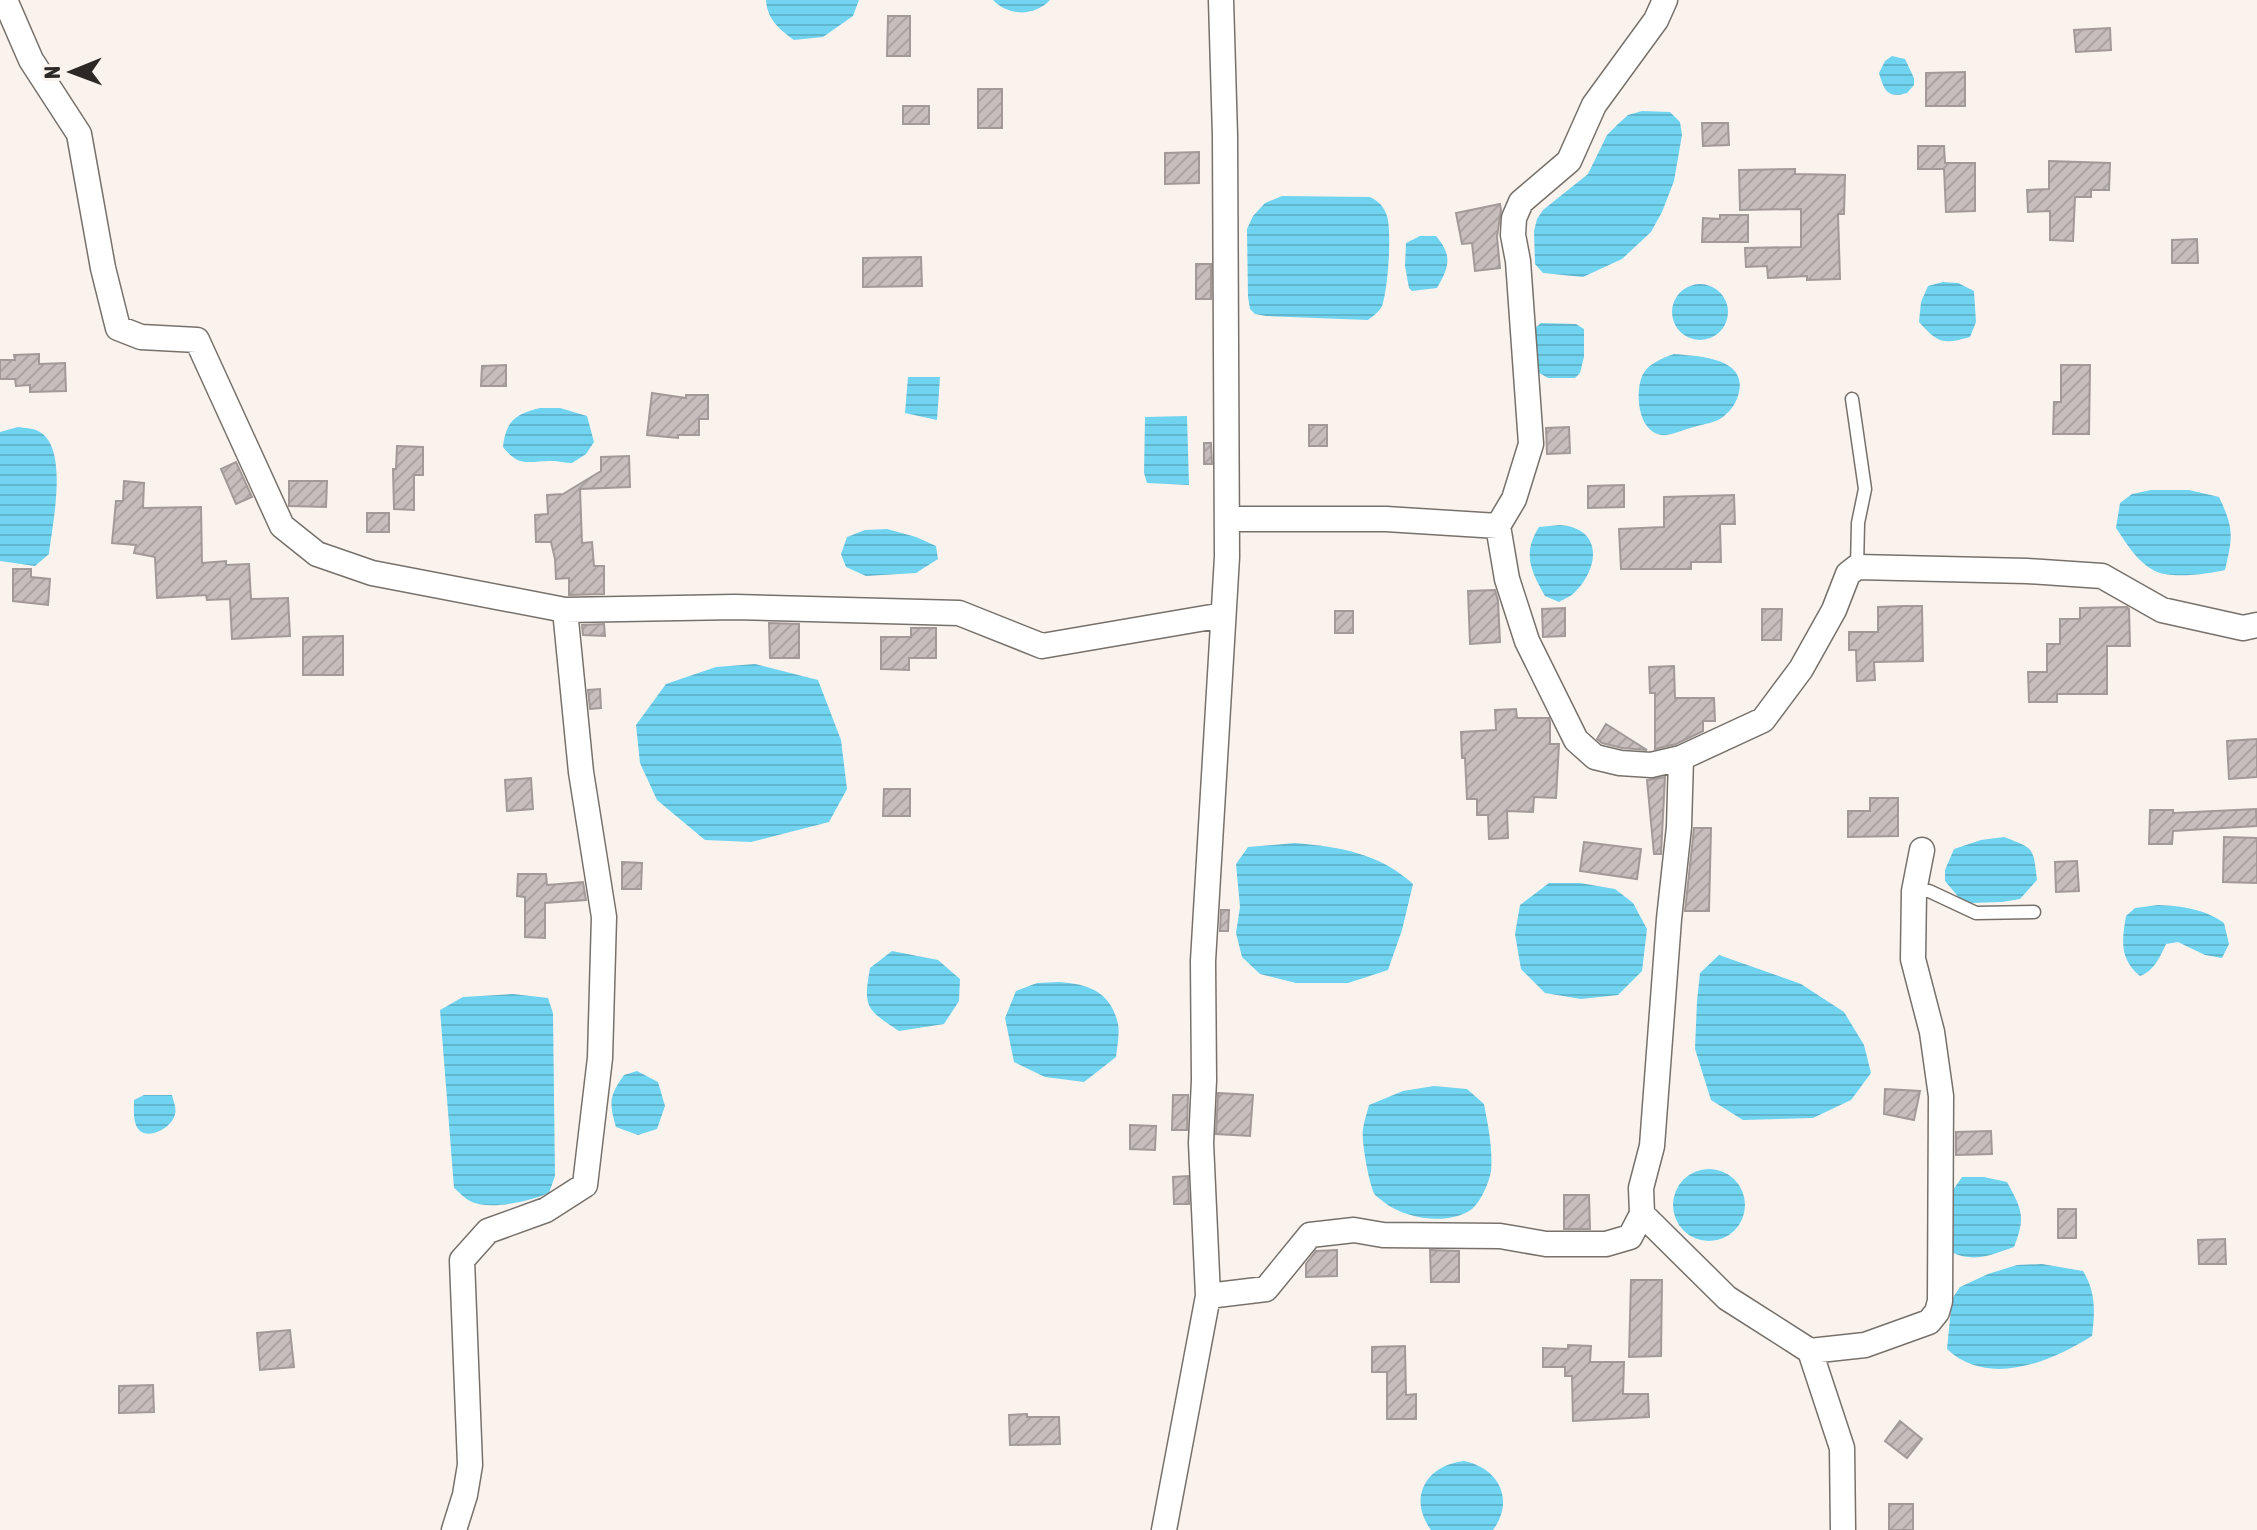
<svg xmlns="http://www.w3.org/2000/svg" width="2257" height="1530" font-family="'Asap Condensed',sans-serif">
<defs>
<pattern id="water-rules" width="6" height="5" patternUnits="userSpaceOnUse" patternTransform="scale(2)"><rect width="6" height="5" fill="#70d3ef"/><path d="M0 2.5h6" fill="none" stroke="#61b5cd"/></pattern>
<pattern id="building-hatch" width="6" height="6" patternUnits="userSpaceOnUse" patternTransform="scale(2)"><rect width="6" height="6" fill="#c7bdbc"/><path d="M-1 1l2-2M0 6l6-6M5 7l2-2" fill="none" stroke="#aba2a1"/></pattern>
</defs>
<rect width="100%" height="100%" fill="#faf3ed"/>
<!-- water -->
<path fill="url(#water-rules)" d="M766,0H859L853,16L823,37L794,40C779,29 767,19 766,0Z
M993,0H1050C1034,17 1008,16 993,0Z
M1892,56L1905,59L1914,78V85L1907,93C1887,99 1884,90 1879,73L1885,61Z
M1642,111L1670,112L1680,122L1682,135L1674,181L1662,212L1651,232L1622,259L1583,277L1543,273L1535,264L1534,231L1537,219L1543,210L1588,174L1607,135L1617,125L1628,115Z
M1282,196L1370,197C1378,201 1384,206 1387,216C1392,232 1388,290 1382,306C1379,312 1373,316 1368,320L1266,316L1255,314L1250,309L1248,297L1247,229L1253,216L1265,203Z
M1420,236H1436C1453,256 1449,267 1437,288L1412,291L1409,288L1405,266L1406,243Z
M1943,282L1958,283L1974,291L1976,322L1970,337C1942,345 1938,343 1919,322L1921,302L1928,286Z
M1672 312a28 28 0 1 1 56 0a28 28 0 1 1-56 0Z
M1541,323L1576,324L1584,329V357L1580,373L1575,378H1548L1536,371L1535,328Z
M1674,354C1696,356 1747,357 1739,392C1736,404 1732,409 1723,417C1715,423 1703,424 1694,427C1685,429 1673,435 1664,435C1638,435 1634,392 1643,374C1649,363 1663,358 1674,354Z
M908,377H940L937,420L905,413Z
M540,408H560L587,416L594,442L586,454L572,463C565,463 558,461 552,461C528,461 520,468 503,447C506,420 516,414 540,408Z
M1187,416L1189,485L1147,483L1144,473L1145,417Z
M18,427C24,428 33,428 38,431C70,446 52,525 49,554L35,566L0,561V432Z
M2151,490H2189L2219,497C2234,529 2233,536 2225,570C2209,574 2170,579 2155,571C2137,562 2127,544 2116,528L2120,503L2132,494Z
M1560,525C1602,528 1600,566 1576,591C1572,596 1564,599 1559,602L1545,596C1531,571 1522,554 1539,527Z
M887,529L916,537L936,546L938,559L916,573L866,576L846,567L841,554L847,537L865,530Z
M755,664L818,680L841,740L847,789L829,822L751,842L705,840L657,800L640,763L636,725L666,684L716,667Z
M2004,837C2035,849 2033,847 2037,880L2020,899L2002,902L1970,903L1961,900L1945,881V870L1954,849L1981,840Z
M1295,843C1340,847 1379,853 1413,884L1402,930L1388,970L1348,983H1296L1260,974L1242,957L1236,933L1240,907L1236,864L1248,847Z
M1549,883H1580L1615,889L1633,903L1647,929L1642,971L1618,995L1581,999L1545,993L1521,969L1515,934L1520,905Z
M2158,905C2182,906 2205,909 2224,923L2229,944L2222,958L2205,955L2178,942L2166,944C2160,957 2154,971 2140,976C2119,959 2122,940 2126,916L2135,908Z
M892,951L938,960L960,979L959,1001L944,1024L899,1031C866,1009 863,1008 870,968Z
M1719,955L1801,984L1844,1012L1864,1045L1871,1073L1851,1100L1813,1118L1743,1120L1711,1100L1695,1049L1697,1001L1700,973Z
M1059,982C1089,984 1111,992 1118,1024C1120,1033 1117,1047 1116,1057L1084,1082L1045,1077L1014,1062L1005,1018L1016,991L1037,983Z
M513,994L548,998L553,1013L555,1176L549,1193C530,1201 489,1211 470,1201C464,1198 459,1192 454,1188L440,1010L463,997Z
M637,1071L658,1082L665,1106L657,1129L638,1135L616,1127C609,1102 609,1096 624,1075Z
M1434,1086L1467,1089L1484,1104C1488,1125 1493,1149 1491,1171C1489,1183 1481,1201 1472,1209C1448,1226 1407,1219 1385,1203C1382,1200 1378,1198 1375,1195C1369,1185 1361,1140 1363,1129C1364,1121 1367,1113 1369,1105L1403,1091Z
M144,1095H172C173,1101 177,1108 175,1114C173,1128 143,1144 136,1125C133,1118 134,1107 134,1100Z
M1673 1205a36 36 0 1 1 72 0a36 36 0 1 1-72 0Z
M1962,1177H1984L2007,1182C2022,1210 2026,1216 2014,1247C1991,1255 1974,1263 1951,1252L1946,1200Z
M2042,1264L2083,1271C2096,1292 2095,1312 2092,1336C2051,1362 1988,1388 1947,1349L1952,1299L1960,1287L1988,1274L2017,1265Z
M1464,1461C1499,1468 1515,1500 1493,1530H1431C1407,1497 1427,1465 1464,1461Z"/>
<!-- building -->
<path fill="url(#building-hatch)" stroke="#a39999" stroke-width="2" d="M888,16H910V56H887Z
M2110,28L2111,50L2076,52L2074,30Z
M1965,72V106H1926V73Z
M978,89H1002V128H978Z
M903,106H929V124H903Z
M1702,123H1728L1729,145L1703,146Z
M1918,146H1944L1945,163H1975V211L1946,212L1944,169H1918Z
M1199,152V183L1165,184V153Z
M2049,161L2110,163L2109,190H2091V197H2075L2073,241L2050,240V211L2028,212L2027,190L2049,189Z
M1795,169V174L1845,175L1844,214H1838L1840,279L1807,280V276L1768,278L1767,266L1746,267L1745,248L1801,247V209L1740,210L1739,170Z
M1500,204L1501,210L1497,237L1500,268L1475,271L1472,243L1462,244L1456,213Z
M1720,215H1748V242H1702L1703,218L1720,219Z
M2197,239L2198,263H2172V240Z
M921,257L922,286L863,287V258Z
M1196,264H1211V299H1196Z
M39,354V364L65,363L66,391L30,392V385L16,386L15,379H0V360H15L14,355Z
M506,365V386H481L482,366Z
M2061,365H2090L2089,434H2053L2054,402H2061Z
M652,393L686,398V395H708V419H699V435H678V438L647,435Z
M1309,425H1327V446H1309Z
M1569,427L1570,453L1547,454L1546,428Z
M1204,443H1211L1212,464H1204Z
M397,446L423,447V475H414V510L394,509L393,469H396Z
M629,456L630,487L580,489L582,543L592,542L594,566H604V594L569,595V578L556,579L555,559L551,542H536L535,515L548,514L547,495L563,494L601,471V457Z
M236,462L252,497L236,504L221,469Z
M124,481L144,483L143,508L201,507L202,563L226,561V565L249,564L251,599L288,598L290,636L232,639L230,599L207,600L206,595L157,598L155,557L134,553L136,545L112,543L116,501H123Z
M289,481H327L326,507L289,506Z
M1624,485V507L1588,508V486Z
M1734,495L1735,524H1720L1721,562H1691V569H1621L1619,529L1664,527V497Z
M367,513H389V532H367Z
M13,569H31V577L50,579L48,605L13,601Z
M1495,590L1498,601L1500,642L1470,644L1468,591Z
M1904,606H1922L1923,661L1874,662L1875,680L1857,681L1856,650H1849V632H1878V607Z
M2127,607L2129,609L2130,646H2107V694H2057V702H2029L2028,672H2047V644H2060V619H2080V608Z
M1565,608V636L1543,637L1542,609Z
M1762,609H1782L1781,640H1762Z
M1335,611H1353V633H1335Z
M769,623L799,624V658H770Z
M604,624L605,636L583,635L582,625Z
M911,628H936V658H909V670L881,669V637H911Z
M343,636V675H303V637Z
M1674,666L1675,698H1714L1715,721H1703V731L1676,744L1655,749V693H1650L1649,667Z
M600,689L601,708L590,709L588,690Z
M1516,709L1517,718H1549L1550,722V744H1559L1556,798L1534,797L1533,812L1507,811L1508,838L1489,839L1488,815H1477V799H1467L1465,758H1462L1461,732L1496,730L1495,710Z
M1606,724L1647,750L1622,748L1602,743L1597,739Z
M2257,739V777L2229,779L2227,741Z
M1665,777L1661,854H1654L1647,780Z
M531,778L533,809L507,811L505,780Z
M884,789H910V816H883Z
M1870,798H1898V836L1848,837V811H1870Z
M2256,809L2257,826L2173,831L2172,844H2149L2150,810H2173V813Z
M1694,828H1711L1709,911H1685Z
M2224,837L2257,838V883L2223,882Z
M1584,842L1641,849L1637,879L1580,871Z
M2077,861L2079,891L2056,892L2055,862Z
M622,862L642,863L641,889H622Z
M518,874H546L547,885L583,882L586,900L545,903V938L525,937V897L517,896Z
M1221,910H1229L1228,931H1220Z
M1885,1089L1920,1091L1914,1120L1884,1114Z
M1218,1093L1253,1095L1250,1136L1216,1134Z
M1173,1095H1188L1187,1130H1172Z
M1130,1125L1156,1126L1155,1150L1130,1149Z
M1991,1131L1992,1154L1956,1155V1132Z
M1188,1176L1189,1204H1174L1173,1177Z
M1564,1195H1589L1590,1229H1564Z
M2058,1209H2076V1238H2058Z
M2225,1239L2226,1264H2199L2198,1240Z
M1337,1250V1276L1306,1277V1264L1316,1251Z
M1430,1250L1459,1251V1282H1431Z
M1631,1280H1662L1661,1356L1629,1357Z
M290,1330L294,1367L260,1370L257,1333Z
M1568,1345L1591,1346L1590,1362H1624L1623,1394H1648L1649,1417L1573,1421L1572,1376H1565V1367H1543V1348L1568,1349Z
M1405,1346L1406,1395L1416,1394V1419H1387V1372H1372V1347Z
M153,1385L154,1412L119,1413V1386Z
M1027,1414V1417H1059L1060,1444L1010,1445L1009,1415Z
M1900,1421L1922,1439L1907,1458L1885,1441Z
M1889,1504H1913V1530H1889Z"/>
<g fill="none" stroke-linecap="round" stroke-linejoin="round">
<defs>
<path id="service" d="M1852,399L1865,489L1858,523L1857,567
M1914,891H1929L1976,913L2034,912"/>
<path id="minor" d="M5,0L31,60L79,134L103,268L118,328L141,337L197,340L282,526L317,554L372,573L565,610L581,772L604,917L600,1058L585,1185L546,1210L488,1231L462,1260L470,1465L465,1495L454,1530
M1665,0L1656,20L1594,105L1569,161L1521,202L1514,218L1513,235L1518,261L1531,444L1514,499L1498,526L1507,579L1527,641L1576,740L1595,757L1620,763L1651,765L1681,758L1763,720L1801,669L1834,610L1848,574L1857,567L2027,571L2102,576L2162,610L2243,628L2257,625
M1227,519H1386L1498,526
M565,610L735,607L959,613L1042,646L1223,615
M1681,758L1679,827L1669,919L1652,1146L1641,1188L1642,1214L1727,1298L1810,1351L1842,1448L1843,1530
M1208,1296L1266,1289L1310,1235L1354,1230L1383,1235L1500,1236L1546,1244H1606L1630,1237L1642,1214
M1810,1351L1865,1345L1929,1322L1937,1312L1940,1301L1941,1096L1932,1032L1913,959L1914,891L1922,850
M1164,1530L1208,1296L1201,1143L1204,1080L1203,961L1227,557L1225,136L1221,0"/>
</defs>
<!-- service casing -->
<use href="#service" stroke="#77716c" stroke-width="15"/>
<!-- minor casing -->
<use href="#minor" stroke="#77716c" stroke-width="27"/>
<!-- service -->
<use href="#service" stroke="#fff" stroke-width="12"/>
<!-- minor -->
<use href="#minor" stroke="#fff" stroke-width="24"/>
</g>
<!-- north arrow -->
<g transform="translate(72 72) rotate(269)" stroke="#faf3ed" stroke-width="6" paint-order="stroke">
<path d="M0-6L14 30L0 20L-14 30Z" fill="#2b2826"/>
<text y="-12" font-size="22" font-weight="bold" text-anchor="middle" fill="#2b2826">N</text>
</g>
</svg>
